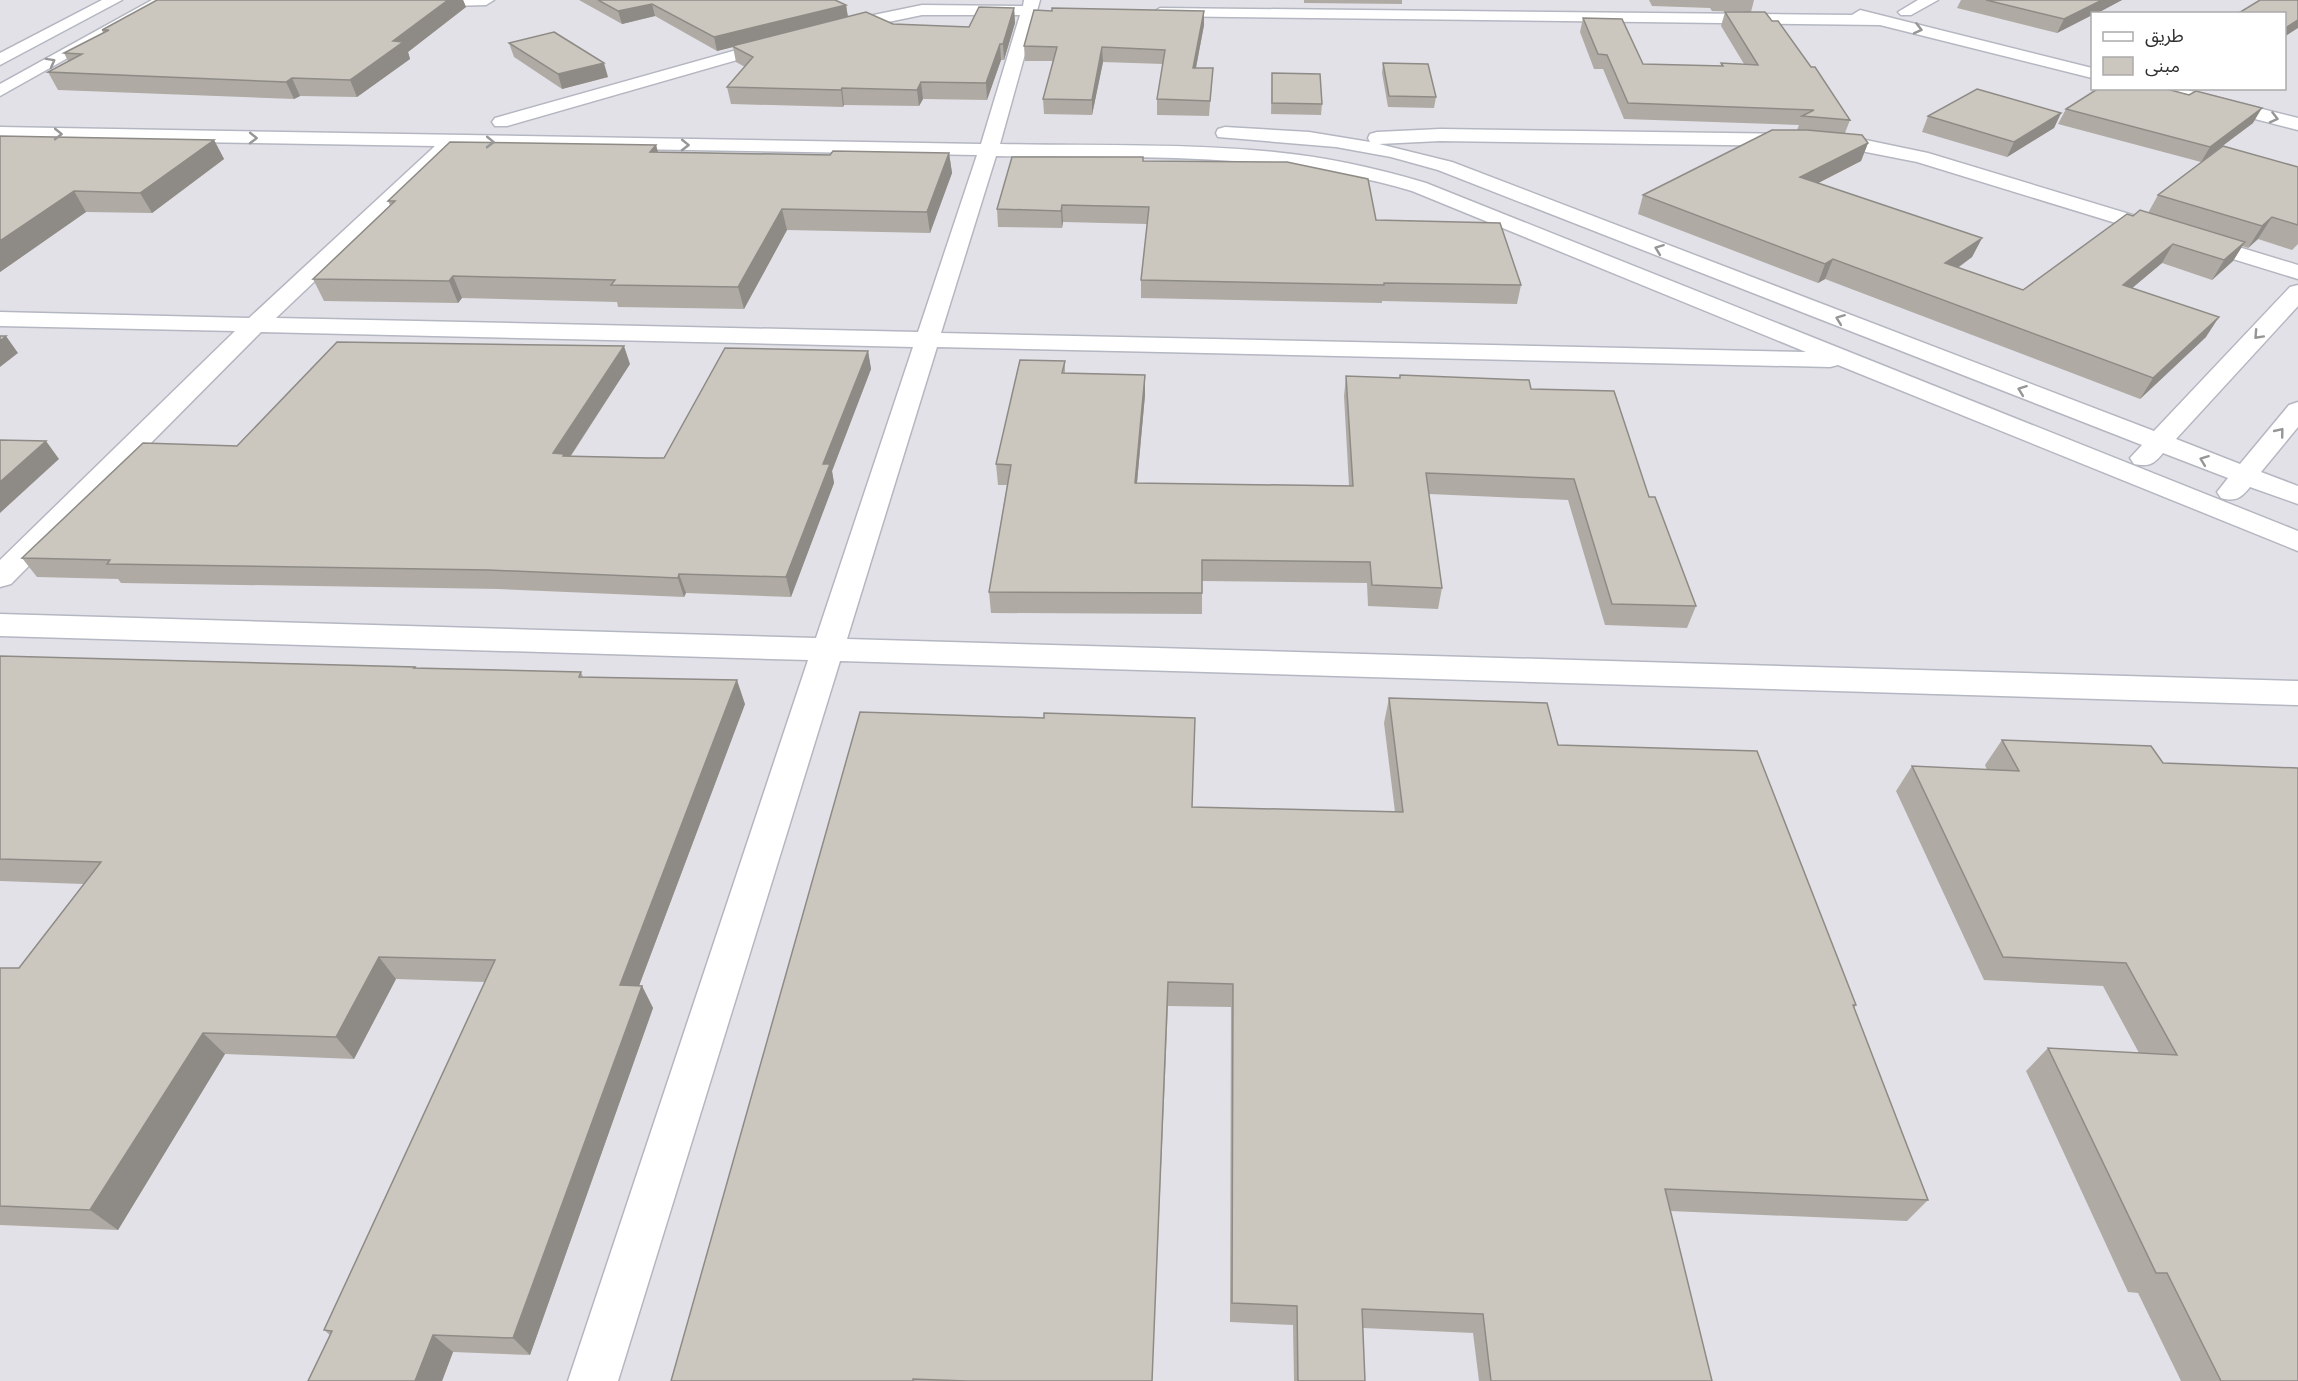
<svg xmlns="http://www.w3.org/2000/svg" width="2298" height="1381" font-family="Signika,'Noto Sans Arabic',sans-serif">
<rect width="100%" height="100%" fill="#efe9e1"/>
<!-- industrial -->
<path fill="#e3e1e8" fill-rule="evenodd" d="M0,0H2298V1381H0ZM2092,14H2284V88H2092Z"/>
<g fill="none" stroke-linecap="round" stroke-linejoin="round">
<defs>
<path id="minor" d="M102,0H122L0,65V53Z
M152,0H171L0,96V84Z
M412,0H494L486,5L418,7L413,5Z
M1024,0H1040L1000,144C1091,146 1183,143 1274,152C1326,157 1376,168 1426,183L2298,531V551L1838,365L1830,367L937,347L847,639L2298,681V705L840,661L618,1381H568L808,660L0,636V614L816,638L913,347L261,332L11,584L0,587V560L235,331L0,326V312L249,318L435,146L0,139V127L981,144L1020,15H922L835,33L827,28L835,23L922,5L1023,6ZM457,146L977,155L918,332L276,318ZM996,156C1136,158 1277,151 1412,191L1806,352L941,333Z
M1918,0H1938L1911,15H1901L1898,12Z
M1160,8L1852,15L1860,10L2092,68V78L1880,25L1155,16L1152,13Z
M776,39L784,44L782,47L507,126H495L492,122L495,118Z
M2148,88H2179L2298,118V130L2150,92Z
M1225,127L1309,132L1370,142L1368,138L1370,134L1377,132L1440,129L1801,134L1861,139L1928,153L2298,265V279L1917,162L1861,151L1801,146L1440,141L1379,144L1452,162L2154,431L2290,287L2298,285V306L2176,439L2240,464L2289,405L2298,402V427L2261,472L2298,486V504L2250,487C2241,498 2236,502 2221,498L2217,492L2228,478L2163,453C2154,464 2149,467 2134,464L2130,458L2142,445L1438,170L1391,157L1336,147L1218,137L1216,133L1218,129Z"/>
</defs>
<!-- minor casing -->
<use href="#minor" stroke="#b4b7c1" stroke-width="3"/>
<!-- minor -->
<use href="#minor" fill="#fff" fill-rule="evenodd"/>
</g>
<!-- wall -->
<path fill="#afaba4" d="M157,0H463L466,7L408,52L410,59L357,97L300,96L294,99L58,90L48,72L68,61L64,53L103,33L102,30Z
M579,0H835L846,5L848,17L893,24L969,27L1014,8L1015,23L1004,60H1001L987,100L923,99L919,106L844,105L843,107L731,104L727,87L745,67L736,62L733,47L717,51L655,16L622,24Z
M1304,0H1402V4L1304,3Z
M1649,0H1754L1751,12L1712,11L1710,8L1652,6Z
M1961,0H2122L2057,33L1957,8Z
M1204,11V25L1196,68H1213L1209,116L1157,115V99L1163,64L1103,62L1092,115L1044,114L1043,99L1053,61H1025L1024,46Z
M1725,12L1850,120L1845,133L1868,143L1861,161L1818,183L1982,238L1972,257L1958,268L2023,290L2133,216L2148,213L2158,195L2298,167V244L2292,250L2258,239L2248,248L2242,246L2233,261L2212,280L2162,263L2132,288L2206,337L2140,399L1825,279L1818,283L1638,214L1643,195L1797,130L1799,125L1624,119L1603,69H1594L1580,32L1583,18L1643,64L1721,66V63L1744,64L1721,26Z
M509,43L608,77L562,89L514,57Z
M1383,63L1436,97L1434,108L1388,107L1382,73Z
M1272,73L1322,104L1321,115L1271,114Z
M2066,109L2253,123L2201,162L2058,124Z
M2061,113L2054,128L2007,157L1922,132L1928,116Z
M0,136L214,140L224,159L152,213L86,212L0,272Z
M656,145L658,152L830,155L949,153L952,173L930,233L787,230L744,309L618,307L617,302L462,298L458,303L324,301L313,279L390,205L388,201Z
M1143,161L1376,220L1521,285L1517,304L1382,301V303L1141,298V280L1147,224L1063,222L1062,228L998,227L997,209Z
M868,351L871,369L832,471L834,483L791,597L686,593L684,597L498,589L121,583L118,579L37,577L22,558L237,446L630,364L571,456L664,458Z
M1065,361V373L1145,375V395L1137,483L1349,486L1344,396L1346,376L1400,378V375L1531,389L1649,497L1696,606L1687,628L1605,625L1568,500L1429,494L1442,588L1438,609L1368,606L1367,583L1202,581V614L991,613L989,592L1007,485H998L996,464Z
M0,656L415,667L416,668L581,672L583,677L745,704L639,986H642L653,1008L530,1355L453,1352L442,1381H308L330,1335L324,1330L485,982L396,979L354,1059L225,1054L118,1230L0,1225V968H19L84,884L0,881Z
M1389,698L1558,745L1856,1005L1854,1008L1928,1200L1907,1221L1670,1211L1712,1381H1479L1473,1333L1363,1328L1365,1381H1294L1293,1325L1230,1322L1231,1007L1168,1006L1152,1381H671L1192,807L1395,812L1384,723Z
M2002,740L2151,746L2298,1381H2181L2138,1293L2128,1292L2026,1071L2048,1048L2139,1053L2103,986L1984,980L1896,791L1912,766L1987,770L1985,765Z"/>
<!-- shaded-wall -->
<path fill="#8e8b86" d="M448,0H463L466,7L408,52L410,59L357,97L350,80L393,41Z
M2102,0H2122L2096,14H2092V15L2057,33L2064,19Z
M652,4L655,16L622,24L618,11Z
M846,5L848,18L732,46L733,47L717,51L714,37Z
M1014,8L1015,23L1004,60L1003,44Z
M1204,11V25L1193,83V68Z
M2298,20V28L2284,37V29Z
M1000,44L1001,60L987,100L986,83Z
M1102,47L1103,62L1092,115V100Z
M604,63L608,77L562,89L558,74Z
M292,78L300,96L294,99L286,82Z
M921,82L923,99L919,106L917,90Z
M842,88L844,105L843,107L841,90Z
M2262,108L2253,123L2201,162L2210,147Z
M2061,113L2054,128L2007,157L2014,142Z
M214,140L224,159L152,213L140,193Z
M1868,143L1861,161L1793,196L1800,177Z
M656,145L661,165L650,152Z
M949,153L952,173L930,233L927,212Z
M74,191L86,212L0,272V241Z
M1062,205L1063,222L1062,228L1061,211Z
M782,209L787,230L744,309L738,287Z
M2272,217L2258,239L2248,248L2262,226Z
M1982,238L1972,257L1936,283L1945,263Z
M2245,242L2233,261L2212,280L2224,260Z
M2173,244L2162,263L2112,305L2123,285Z
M1833,259L1825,279L1818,283L1825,264Z
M453,276L462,298L458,303L449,281Z
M2219,317L2206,337L2140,399L2153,378Z
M6,336L18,353L0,367V341Z
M624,346L630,364L567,461L553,453Z
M868,351L871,369L832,471L834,483L791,597L786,577L823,464Z
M1145,375V395L1135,504V483Z
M46,441L59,459L0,513V482Z
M679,574L686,593L684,597L678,578Z
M737,680L745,704L631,1007L620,985Z
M379,957L396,979L354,1059L336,1037Z
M642,986L653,1008L530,1355L513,1338Z
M203,1033L225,1054L118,1230L90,1210Z
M433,1335L453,1352L442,1381H415Z"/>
<!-- building -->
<path fill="#cbc7bf" stroke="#8e8b86" stroke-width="1.5" d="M157,0H448L393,41L403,42L350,80L292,78L286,82L48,72L82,54L64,53L109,30H102Z
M598,0H835L846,5L714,37L652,4L618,11Z
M1986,0H2102L2064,19Z
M2260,0H2298V20L2284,29V14H2237Z
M979,7L1014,8L1003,44H1000L986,83L921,82L917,90L842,88L841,90L727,87L753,57L732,46L866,12L893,24L969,27Z
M1052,8L1204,11L1193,68H1213L1210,101L1157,99L1165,50L1102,47L1092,100L1043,99L1057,47L1024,46L1034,10L1052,11Z
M1725,12H1765L1772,21H1778L1811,67H1815L1850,120L1802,116L1814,110L1628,103L1607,55L1598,54L1583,18L1622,19L1643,64L1723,66L1721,63L1758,65Z
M554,32L604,63L558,74L509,43Z
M1383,63L1428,64L1436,97L1389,96Z
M1272,73L1320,74L1322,104L1272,103Z
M2099,88H2163L2189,95L2196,91L2262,108L2210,147L2066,109Z
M1977,89L2061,113L2014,142L1928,116Z
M1772,130H1807L1862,135L1868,143L1800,177L1982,238L1945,263L2023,290L2127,214L2133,216L2140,210L2245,242L2224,260L2173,244L2123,285L2219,317L2153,378L1833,259L1825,264L1643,195Z
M0,136L214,140L140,193L74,191L0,241Z
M450,142L656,145L650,152L830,155L833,151L949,153L927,212L782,209L738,287L611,285L615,280L453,276L449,281L313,279L395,201H388Z
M2223,146L2298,167V225L2272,217L2262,226L2158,195Z
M1012,157H1143V161L1287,162L1368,179L1376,220L1500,223L1521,285L1384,283V285L1141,280L1149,207L1062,205L1061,211L997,209Z
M0,336H6L0,341Z
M337,342L624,346L553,453L564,454L563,456L649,458H664L725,348L868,351L823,464H830L786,577L679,574L678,578L489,570L107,564L110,560L22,558L143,443L237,446Z
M1020,360L1065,361L1062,373L1145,375L1135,483L1353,486L1346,376L1400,378V375L1529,380L1531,389L1614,391L1649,497H1655L1696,606L1612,604L1574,479L1426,473L1442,588L1372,585L1370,562L1202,560V593L989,592L1011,465L996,464Z
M0,440L46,441L0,482Z
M0,656L415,667L414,668L581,672L579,677L737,680L620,985L642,986L513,1338L433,1335L415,1381H308L332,1331L324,1330L495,960L379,957L336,1037L203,1033L90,1210L0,1206V968H19L101,862L0,859Z
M1389,698L1547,703L1558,745L1757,751L1856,1005H1853L1928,1200L1665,1189L1712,1381H1491L1483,1314L1362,1309L1365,1381H1298L1297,1306L1232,1303L1233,984L1168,982L1152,1381H967L913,1379V1381H671L860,712L1044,718V713L1195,718L1192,807L1403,812Z
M2002,740L2151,746L2163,763L2298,768V1381H2221L2167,1273H2156L2048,1048L2177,1055L2126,963L2003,957L1912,766L2019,771Z"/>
<!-- one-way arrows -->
<defs><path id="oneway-chevron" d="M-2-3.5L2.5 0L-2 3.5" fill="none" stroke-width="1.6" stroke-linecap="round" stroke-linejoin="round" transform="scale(1.5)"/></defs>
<g stroke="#969696">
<use href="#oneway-chevron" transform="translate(1918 29) rotate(14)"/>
<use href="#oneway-chevron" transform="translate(51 62) rotate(-29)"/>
<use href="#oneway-chevron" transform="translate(2274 118) rotate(14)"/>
<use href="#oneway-chevron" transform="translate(58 134) rotate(1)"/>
<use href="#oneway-chevron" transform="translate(253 138) rotate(1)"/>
<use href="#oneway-chevron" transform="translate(490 142) rotate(1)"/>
<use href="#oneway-chevron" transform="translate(685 145) rotate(1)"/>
<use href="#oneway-chevron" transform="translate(1659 249) rotate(-159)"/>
<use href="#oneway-chevron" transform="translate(1840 319) rotate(-159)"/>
<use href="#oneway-chevron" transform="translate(2258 335) rotate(133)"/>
<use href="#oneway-chevron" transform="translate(2022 390) rotate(-159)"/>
<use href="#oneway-chevron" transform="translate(2280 432) rotate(-51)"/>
<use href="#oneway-chevron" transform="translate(2204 460) rotate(-159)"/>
</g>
<!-- legend -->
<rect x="2091" y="12" width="195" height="78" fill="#ffffff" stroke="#ababab" stroke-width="1.5"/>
<rect x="2103" y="32" width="30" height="9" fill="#ffffff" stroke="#ababab" stroke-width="1.5"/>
<text x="2145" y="42" font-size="18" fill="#2e2e2e">طريق</text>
<rect x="2103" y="57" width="30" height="18" fill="#cbc7bf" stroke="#ababab" stroke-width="1.5"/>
<text x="2145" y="72" font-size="18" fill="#2e2e2e">مبنى</text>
</svg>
